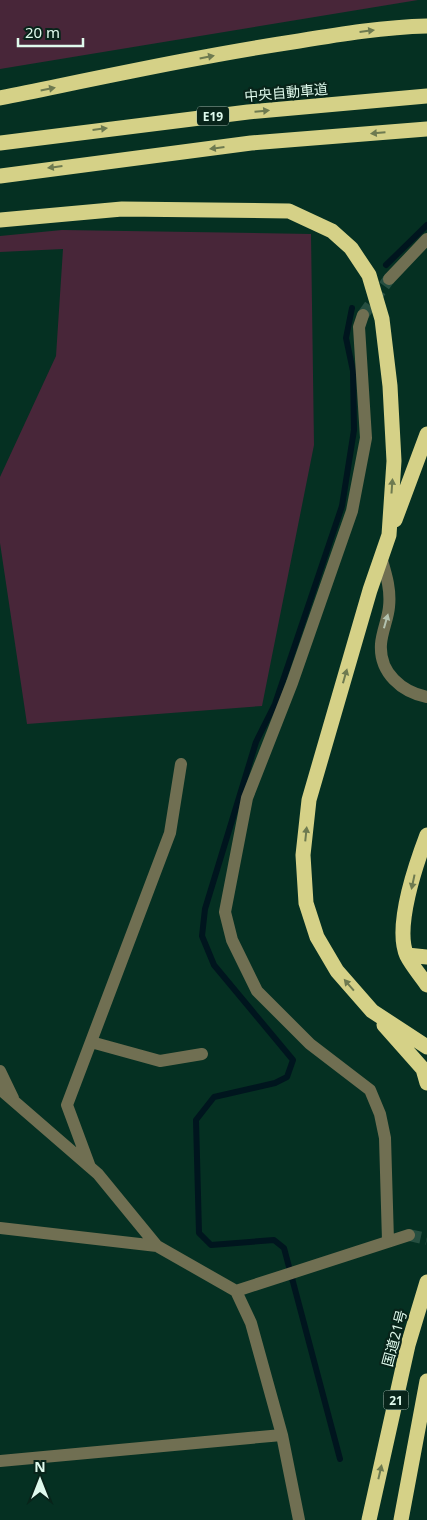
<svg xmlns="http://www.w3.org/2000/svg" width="427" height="1520" font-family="'Noto Sans','Noto Sans JP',sans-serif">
<rect width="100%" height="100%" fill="#053022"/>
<!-- green -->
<path fill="#482639" d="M0,0H418L0,69Z
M62,230L311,234L314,445L262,706L27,724L0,543V477L56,356L63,249L0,252V236Z"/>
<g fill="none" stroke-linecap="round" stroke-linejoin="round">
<!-- stream -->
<path stroke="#00151e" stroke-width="6" d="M386,265L427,225
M340,1459L284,1248L274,1240L211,1245L199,1233L196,1120L214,1097L275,1083L287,1077L293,1060L214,965L202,936L205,909L256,742L275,704L342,506L354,430L353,371L346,338L352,308"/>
<!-- minor-tunnel -->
<path stroke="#264e40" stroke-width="12" stroke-dasharray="12 6" stroke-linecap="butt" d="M363,315L389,279
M409,1235L427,1239"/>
<!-- minor -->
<path stroke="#706f52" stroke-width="12" d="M389,279L427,239
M363,315L359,327L366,438L352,511L292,683L247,798L225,912L232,940L257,991L310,1044L370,1090L380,1114L385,1138L388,1241
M381,557C386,574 391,589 389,607C388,619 382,631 381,644C379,673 402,692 427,697
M91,1042L160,1061L202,1054
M0,1071L13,1098
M0,1089L98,1174L157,1246
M90,1167L67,1105L170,833L181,764
M0,1228L157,1246L236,1291L251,1323L282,1435L299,1520
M236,1291L409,1235
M0,1461L282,1435"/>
<!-- highway -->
<path stroke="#d5d187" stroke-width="15" d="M0,98C99,78 199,56 299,41C341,34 384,27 427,26
M0,143L248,112L427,96
M0,176L251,143L427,129
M0,220L122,209L289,211L332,231L351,248L369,275L382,319L390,386L394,461L389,535L370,590L309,800L303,855L306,903L317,937L337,971L372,1011L427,1047
M395,520L427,434
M427,835C416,864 394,928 407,956C412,966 421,976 427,985
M407,955L427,957
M384,1025L423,1069L427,1083
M369,1520L408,1345L427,1282
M401,1520L427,1381"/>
</g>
<!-- one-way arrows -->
<defs><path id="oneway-solid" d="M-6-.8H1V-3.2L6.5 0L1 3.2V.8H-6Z" transform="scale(1.25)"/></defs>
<g fill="#6e7a50">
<use href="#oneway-solid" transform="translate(367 31) rotate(-7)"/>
<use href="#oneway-solid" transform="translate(207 57) rotate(-11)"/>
<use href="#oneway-solid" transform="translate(48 89) rotate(-11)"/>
<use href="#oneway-solid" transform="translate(262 111) rotate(-5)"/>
<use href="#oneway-solid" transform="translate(100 129) rotate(-7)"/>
<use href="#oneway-solid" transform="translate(378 133) rotate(175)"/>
<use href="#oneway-solid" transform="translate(217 148) rotate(173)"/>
<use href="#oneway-solid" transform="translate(55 167) rotate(173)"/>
<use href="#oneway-solid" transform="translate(392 486) rotate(-86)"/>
<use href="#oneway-solid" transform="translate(345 676) rotate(-74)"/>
<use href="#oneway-solid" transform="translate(306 834) rotate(-84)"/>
<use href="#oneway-solid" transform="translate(413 882) rotate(102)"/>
<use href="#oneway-solid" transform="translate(349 985) rotate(-131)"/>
<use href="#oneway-solid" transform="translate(380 1472) rotate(-77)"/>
</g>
<use fill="#b3c2af" href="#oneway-solid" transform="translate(386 621) rotate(-74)"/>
<g text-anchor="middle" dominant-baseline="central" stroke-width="4.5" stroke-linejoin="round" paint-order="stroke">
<!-- shield labels -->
<g fill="#08241a" stroke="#9ebaae" stroke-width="1">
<rect x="197" y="106.5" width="32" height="19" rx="4"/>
<rect x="383.5" y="1390.5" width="25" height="19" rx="4"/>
</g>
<g font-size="12" font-weight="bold" fill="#dffaed">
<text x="213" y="116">E19</text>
<text x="396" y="1400">21</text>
</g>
<!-- street labels -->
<g font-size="14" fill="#dffaed" stroke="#08241a">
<text transform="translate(286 92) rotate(-5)">中央自動車道</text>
<text transform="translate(394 1338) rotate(-75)">国道21号</text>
</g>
</g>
<!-- north arrow -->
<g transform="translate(40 1480)" stroke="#08241a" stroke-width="4" paint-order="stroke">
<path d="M0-4L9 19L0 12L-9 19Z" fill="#dffaed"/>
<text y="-8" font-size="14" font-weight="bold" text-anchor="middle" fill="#dffaed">N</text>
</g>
<!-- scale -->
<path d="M18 38v8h65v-8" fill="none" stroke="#dffaed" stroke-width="2.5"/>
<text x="25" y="38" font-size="15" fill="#dffaed" stroke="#08241a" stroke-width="4" paint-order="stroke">20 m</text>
</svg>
